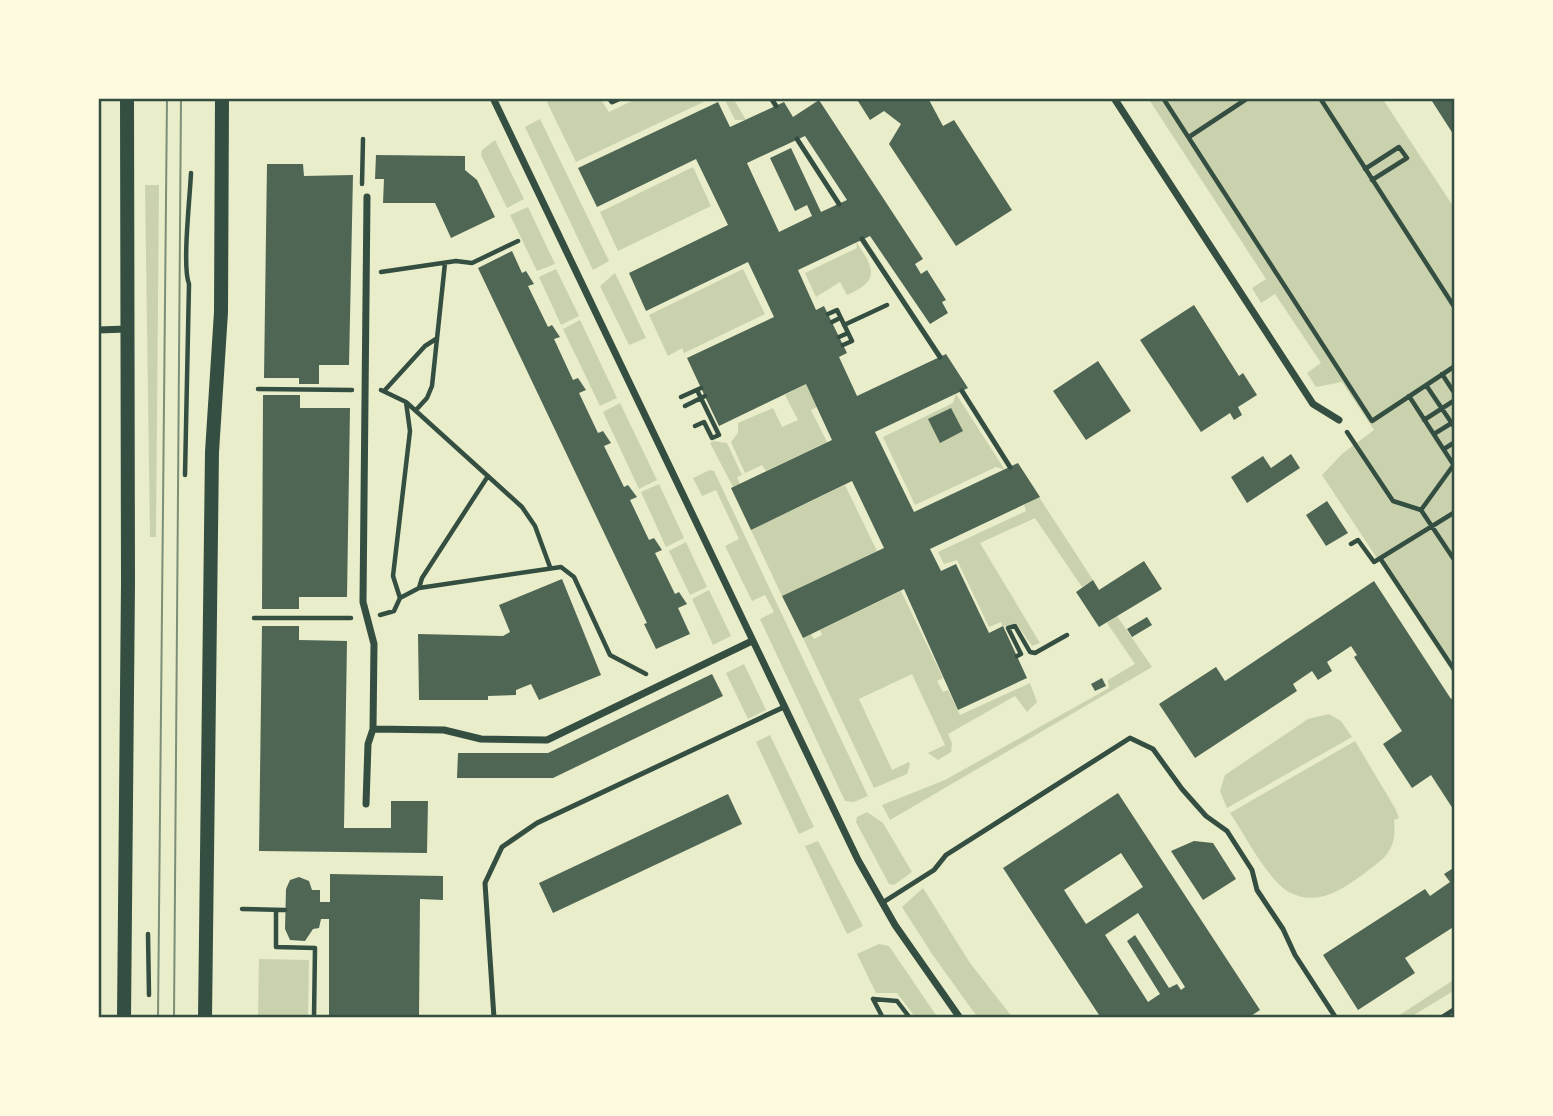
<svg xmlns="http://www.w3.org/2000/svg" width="1553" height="1116" font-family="'IBM Plex Sans',sans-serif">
<rect width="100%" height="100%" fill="#e9edc9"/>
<!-- green -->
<path fill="#cad2ad" d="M545,98H600L609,112L638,98H712L576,162Z
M724,98H733L746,120H735Z
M1148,98H1382L1455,209V676L1322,475L1343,453L1374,430L1342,382L1316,387L1307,373L1321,363L1275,294L1261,303L1252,288L1266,279Z
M540,119L609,261L593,270L525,127Z
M495,140L524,199L507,208L481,155L482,150Z
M693,167L711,206L618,251L600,212Z
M145,185H159L156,537H150Z
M528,207L555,264L537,271L510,215Z
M856,242C874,268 881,280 847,295L840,282L816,297L805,273L857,248Z
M556,269L579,316L561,325L539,277Z
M743,269L765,314L684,353L682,348L668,356L649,315Z
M615,273L646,338L629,345L600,286Z
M580,320L617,398L600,406L563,329Z
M806,384L817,407L811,410L827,442L766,471L762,465L745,473L731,442L738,433V423L773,408L782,427L798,420L785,395Z
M956,394L1005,470L996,467L915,505L883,437L953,403Z
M620,403L657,480L639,489L603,412Z
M714,441L727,443L742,475L737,477L740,484L733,487L710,443Z
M710,470L714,471L868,796L854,802L845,801L760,619L774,612L765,595L752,601L725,546L739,539L716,490L702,496L693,478Z
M659,484L684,538L666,547L641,492Z
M845,485L877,551L782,596L751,530Z
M1039,497L1093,580L1082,587L1035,518L980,543L1040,643L1032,646L1016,623L1003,627L1001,622L989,627L957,560L944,564L938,552L1026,511L1024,505Z
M686,542L707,587L690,595L669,551Z
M709,590L731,636L713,645L692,599Z
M901,591L943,678L937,681L943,692L948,690L960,715L1030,683L1037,702L1027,712L1015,696L948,734L952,743L951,752L938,760L928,753L945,745L912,674L859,699L892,770L909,762L910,764L907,774L874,788L803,638L811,634L814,639L822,635L820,630Z
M1117,616L1152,667L890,820L882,805L945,780L1109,688L1108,680L1135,664L1107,623Z
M744,664L766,710L748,719L726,673Z
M1329,714L1341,721L1352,737L1227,808L1220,791L1225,775L1308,719Z
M770,735L814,827L799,834L756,742Z
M1355,741L1395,808L1399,818L1394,820C1395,830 1395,842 1389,851C1384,860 1373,866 1365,873C1341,890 1317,908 1287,891C1266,877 1245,835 1230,813Z
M867,812L883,823L912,872L894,885L889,884L856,822L857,817Z
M818,841L863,926L847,934L805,846Z
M923,888L970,963L1013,1018H978L932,954L902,907Z
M879,944L889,946L938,1018H916L897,993H876L857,954Z
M259,959L309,960L308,1018H258Z
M1455,979V990L1409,1018H1395Z"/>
<!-- building -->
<path fill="#4f6655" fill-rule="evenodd" d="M856,98H928L943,126L954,120L1012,210L956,246L889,144L901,124L884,111L870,120Z
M1430,98H1455V137Z
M819,100L923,259L915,264L921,274L927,270L946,300L942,302L948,313L930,324L870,236L798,270L816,310L824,306L843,345L847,353L839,357L857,396L946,354L968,388L875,432L914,512L1018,463L1040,497L930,549L941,571L956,564L989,633L1003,626L1027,678L958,710L904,589L803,638L782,596L884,548L852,481L751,530L731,488L832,440L806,384L719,426L701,388L687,358L774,317L748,262L646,311L629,273L728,225L696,159L597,207L578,168L718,102L730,127L784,102L793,117ZM805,136L847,200L821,212L791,148L770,158L795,211L807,205L812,216L779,232L747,163Z
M376,155L465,156V170L477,180L495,217L451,238L435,203H383L384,179H375Z
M267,164H303L304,176L353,175L349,365H319V384H299V378H264Z
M512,251L522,273L526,271L534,284L528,286L548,327L552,325L560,337L554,339L573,380L578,378L586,390L579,393L598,433L603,431L611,443L604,446L624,487L628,485L637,497L630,500L649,540L654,538L662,550L655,553L675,594L679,592L687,604L678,608L690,634L656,649L644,624L647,623L478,268Z
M1194,305L1239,376L1243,373L1257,395L1238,407L1242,415L1234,420L1230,413L1201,432L1140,340Z
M1098,361L1131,411L1086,440L1053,391Z
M263,395H300V408H350L347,597H299V609H262Z
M951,408L963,431L940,443L928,419Z
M1291,454L1300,468L1247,503L1231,477L1263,456L1271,468Z
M1327,501L1348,533L1326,546L1306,515Z
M1144,561L1162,589L1099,627L1076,592L1093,580L1099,590Z
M562,579L601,675L539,700L531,684L516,690V695L488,696V700H419L418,634L503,636L510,632L499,605Z
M1374,581L1451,699L1455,696V812L1431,775L1412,788L1383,744L1402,731L1354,657L1357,655L1351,646L1327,662L1332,671L1318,680L1312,671L1293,684L1297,691L1195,758L1159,704L1216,667L1225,681Z
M1147,617L1152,625L1132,637L1127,629Z
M262,626H299V640L347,641L344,828H391V801H428L427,853L259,851Z
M712,674L723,696L553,778H457L458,753H548Z
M1102,678L1106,686L1095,691L1091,684Z
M1118,793L1260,1010L1248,1018H1101L1003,868ZM1121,853L1143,887L1086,924L1064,890ZM1138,913L1185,987L1181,990L1177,984L1169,988L1135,935L1127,941L1160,994L1148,1002L1105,935Z
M728,794L742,824L553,913L539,883Z
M1194,841L1213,843L1236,879L1203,900L1171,851Z
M1455,867V926L1405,958L1415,973L1358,1010L1323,955L1425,889L1430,896L1450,882L1444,874Z
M330,874L443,876V900L420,899L419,1018H329V919H321L319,928L313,929L305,941L290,940L285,929L286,889L290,880L299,877L309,881L312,890H320V902H330Z"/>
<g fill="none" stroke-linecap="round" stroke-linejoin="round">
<!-- path -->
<path stroke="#344e41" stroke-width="4.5" d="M1163,98L1372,421L1455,366
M1320,98L1455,308
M1189,137L1248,98
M1365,169L1399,147L1407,158L1372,180
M362,184L363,139
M381,272L456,261L472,263L518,241
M828,314L837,310L852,341L843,345
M832,322L840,318
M844,325L887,305
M839,337L848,333
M1442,374L1455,394
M1426,385L1455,428
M258,389L352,390
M381,390L406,402L522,507L535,526L550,567
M385,390L425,346L436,339
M1409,396L1453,464
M681,397L701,388
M685,406L705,396
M416,410L427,398L432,386L445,263
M1424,420L1455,400
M695,426L704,422L712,438L719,435L697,390
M1347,432L1393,501L1421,510L1455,561
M1434,434L1455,421
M1444,449L1455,442
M185,475L189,284C182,267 190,197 191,173
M1421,510L1455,463
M1351,544L1358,540L1374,562L1455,512
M1380,558L1455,671
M419,588L422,578L488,476
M400,598L393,576L410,431L406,402
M380,615L394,611L400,598L419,588L561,567L574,577L610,655L646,674
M254,618H351
M1017,656L1021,654L1008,628L1015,626L1030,652L1035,653L1067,635
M242,909L285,910
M276,910V947L315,948L314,1018
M148,934L149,995
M873,999L897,1001L910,1018
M873,999L883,1018"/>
<!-- service -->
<path stroke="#344e41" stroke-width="5" d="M609,98L612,102L621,98
M771,98L776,106
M797,139L839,204
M862,239L940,357
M962,391L1010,467
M882,903L934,870L946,855L1130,738L1153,749L1182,789L1206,816L1227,831L1252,870L1257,890L1283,929L1295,955L1336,1018
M494,1018L485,883L502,847L537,823L784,707
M1441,1018L1455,1009"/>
<!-- minor -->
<path stroke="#344e41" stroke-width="7" d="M493,98L858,860L895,925L960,1018
M1114,98L1313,404L1339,420
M367,197L363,602L374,644L373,729L444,730L481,739L547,740L752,641
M98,330L127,329
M366,804L368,744L373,729"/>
<!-- secondary -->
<path stroke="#344e41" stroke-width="14" d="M124,1018L128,583L127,98
M205,1018L212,452L221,312L222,98"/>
<!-- tram -->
<path stroke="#7c8e77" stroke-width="2" d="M158,1018L167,98
M174,1018L181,98"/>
</g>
<!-- border -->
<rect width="1553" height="1116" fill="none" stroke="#fefae0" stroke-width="200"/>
<rect x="100" y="100" width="1353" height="916" fill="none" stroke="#344e41" stroke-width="2.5"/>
</svg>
